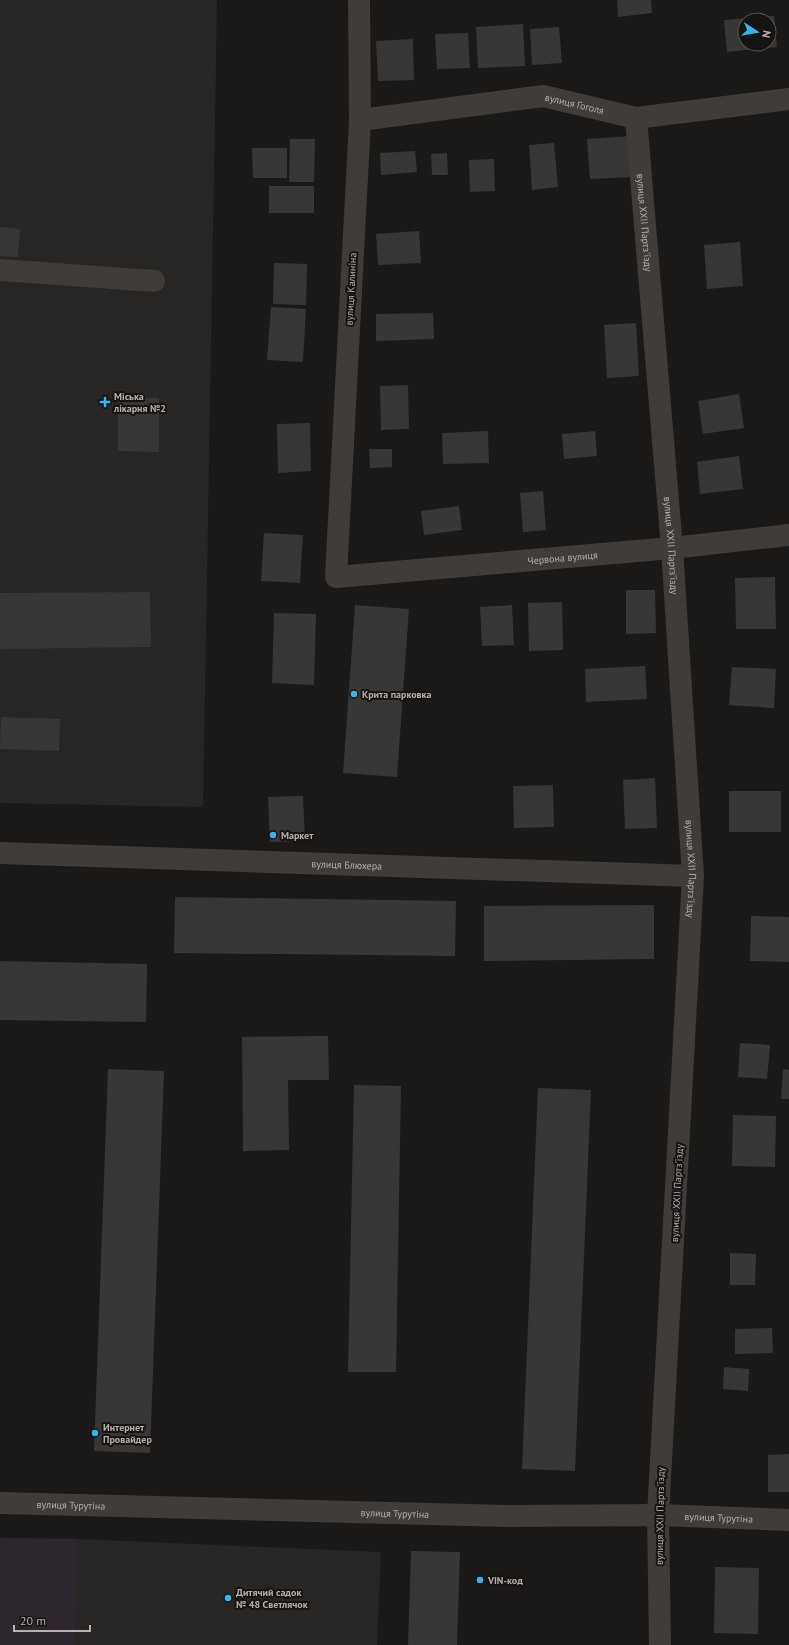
<svg xmlns="http://www.w3.org/2000/svg" width="789" height="1645" font-family="'PT Sans',sans-serif">
<rect width="100%" height="100%" fill="#1a1918"/>
<!-- built -->
<path fill="#272624" d="M0,0H217L203,807L0,803Z
M78,1539L381,1552L377,1645H75Z"/>
<!-- green -->
<path fill="#2e262f" d="M0,1538L78,1539L75,1645H0Z"/>
<!-- building -->
<path fill="#393735" fill-rule="evenodd" d="M617,0H651L652,13L618,17Z
M774,16L777,47L727,52L724,20ZM745,20H769V44H745Z
M523,24L525,66L478,68L476,27Z
M559,27L562,63L532,65L530,29Z
M468,33L470,68L437,69L435,34Z
M413,39L414,80L378,81L376,41Z
M631,136L634,177L590,179L587,139Z
M290,139H315L314,182H289Z
M554,143L558,187L532,190L529,145Z
M252,148H287V178H253Z
M415,151L417,172L381,175L380,153Z
M447,153L448,175H432L431,154Z
M494,159L495,191L470,192L469,160Z
M269,186H314V213H269Z
M0,227L20,229L18,257L0,256Z
M419,231L421,263L378,265L376,234Z
M740,242L743,286L707,289L704,245Z
M274,263L307,264L306,305L273,304Z
M271,307L306,309L303,362L267,360Z
M433,313L434,339L376,341V314Z
M636,323L639,376L607,378L604,325Z
M408,385L409,429L381,430L380,386Z
M739,394L744,428L703,434L698,401Z
M118,398H159V452L118,451Z
M310,423L311,471L278,473L277,424Z
M488,431L489,463L443,464L442,433Z
M595,431L597,456L564,459L562,434Z
M369,449H392V467L370,468Z
M739,456L743,489L700,494L697,462Z
M543,491L546,530L523,532L520,493Z
M459,506L462,530L424,535L421,511Z
M264,533L303,535L300,583L261,581Z
M775,577L776,629H736L735,578Z
M626,590H655L656,633L626,634Z
M150,592L151,647L0,649V593Z
M562,602L563,650L529,651L528,603Z
M355,605L409,609L397,777L343,773Z
M512,605L514,645L482,646L480,607Z
M274,613L316,614L314,685L272,683Z
M645,666L647,699L586,702L585,669Z
M732,667L776,669L774,708L729,705Z
M1,717L60,719L59,751L0,749Z
M655,778L657,828L625,829L623,780Z
M553,785L554,827L514,828L513,786Z
M729,791H781V832H729Z
M303,796L305,841L270,842L268,797Z
M175,897L456,901L455,956L174,953Z
M654,905V959L484,961V906Z
M751,916L789,917V962L750,961Z
M0,961L147,964L146,1022L0,1020Z
M328,1036L329,1080H288L289,1150L243,1151L242,1037Z
M740,1043L770,1045L767,1079L738,1077Z
M108,1069L164,1071L150,1453L94,1451Z
M783,1069L789,1070V1099H781Z
M354,1085L401,1086L396,1372H348Z
M538,1088L591,1090L575,1471L522,1469Z
M733,1115L776,1116L775,1167L732,1166Z
M730,1253L756,1254L755,1285H730Z
M772,1328L773,1353L735,1354V1329Z
M724,1367L749,1369L748,1391L723,1389Z
M789,1454V1492H768V1455Z
M411,1551L460,1552L457,1645H408Z
M715,1567L759,1568L758,1634L714,1633Z"/>
<g fill="none" stroke-linecap="round" stroke-linejoin="round">
<!-- minor -->
<g stroke="#3f3c39" stroke-width="22">
<path id="s1" d="M359,0L360,120L336,577L672,548L789,535"/>
<path id="s2" d="M636,118L672,548L693,876L658,1515L660,1645"/>
<path id="s3" d="M360,120L543,96L636,118L789,99"/>
<path d="M0,270L154,281"/>
<path id="s4" d="M0,853L693,876"/>
<path id="s5" d="M0,1503L507,1516L658,1515L789,1520"/>
</g>
</g>
<!-- markers -->
<g fill="#38b3f2" stroke="#151413" stroke-width="1.5">
<path d="M103 396h4v4h4v4h-4v4h-4v-4h-4v-4h4z"/>
<circle cx="354" cy="694" r="4"/>
<circle cx="273" cy="835" r="4"/>
<circle cx="95" cy="1433" r="4"/>
<circle cx="480" cy="1580" r="4"/>
<circle cx="228" cy="1598" r="4"/>
</g>
<g text-anchor="middle" dominant-baseline="central" stroke-width="4" stroke-linejoin="round" paint-order="stroke">
<!-- street labels -->
<g font-size="10" fill="#bab0aa" stroke="#151413">
<text stroke="none"><textPath href="#s3" startOffset="217">вулиця Гоголя</textPath></text>
<text stroke="none"><textPath href="#s2" startOffset="105">вулиця XXII Партз'їзду</textPath></text>
<text transform="translate(351 289) rotate(-87)">вулиця Калиніна</text>
<text stroke="none"><textPath href="#s2" startOffset="429">вулиця XXII Партз'їзду</textPath></text>
<text stroke="none"><textPath href="#s1" startOffset="805">Червона вулиця</textPath></text>
<text stroke="none"><textPath href="#s4" startOffset="347">вулиця Блюхера</textPath></text>
<text stroke="none"><textPath href="#s2" startOffset="753">вулиця XXII Партз'їзду</textPath></text>
<text transform="translate(677 1193) rotate(-87)">вулиця XXII Партз'їзду</text>
<text stroke="none"><textPath href="#s5" startOffset="71">вулиця Турутіна</textPath></text>
<text stroke="none"><textPath href="#s5" startOffset="395">вулиця Турутіна</textPath></text>
<text transform="translate(660 1516) rotate(-89)">вулиця XXII Партз'їзду</text>
<text stroke="none"><textPath href="#s5" startOffset="719">вулиця Турутіна</textPath></text>
</g>
<!-- poi labels -->
<g font-size="10" font-weight="bold" fill="#bab0aa" stroke="#151413" text-anchor="start">
<text x="114" y="396">Міська<tspan x="114" dy="12">лікарня №2</tspan></text>
<text x="362" y="694">Крита парковка</text>
<text x="281" y="835">Маркет</text>
<text x="103" y="1427">Интернет<tspan x="103" dy="12">Провайдер</tspan></text>
<text x="488" y="1580">VIN-код</text>
<text x="236" y="1592">Дитячий садок<tspan x="236" dy="12">№ 48 Светлячок</tspan></text>
</g>
</g>
<!-- north arrow -->
<g transform="translate(757 32) rotate(102)"><circle r="19" fill="#151413" stroke="#57524f"/>
<path d="M0-3L7 15L0 10L-7 15Z" fill="#38b3f2"/>
<text y="-6" font-size="11" font-weight="bold" text-anchor="middle" fill="#bab0aa">N</text>
</g>
<!-- scale -->
<path d="M14 1625v6h76v-6" fill="none" stroke="#bab0aa" stroke-width="2"/>
<text x="20" y="1625" font-size="12" fill="#bab0aa" stroke="#151413" stroke-width="3" paint-order="stroke">20 m</text>
</svg>
